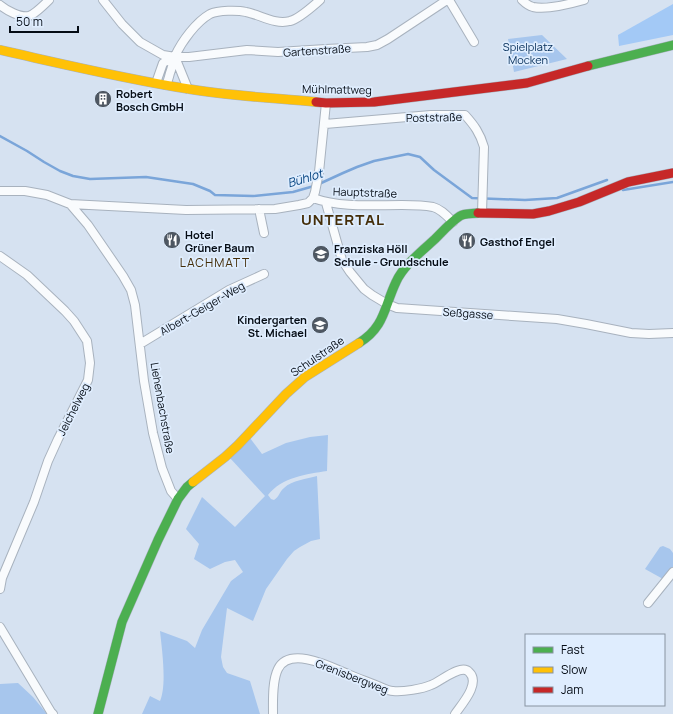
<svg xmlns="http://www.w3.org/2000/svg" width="673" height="714" font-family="Manrope,sans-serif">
<rect width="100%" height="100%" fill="#d6e2f1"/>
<!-- green -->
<path fill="#a7c6ed" d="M542,35L567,59L514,72L508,39Z
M328,435L327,471C307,474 282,477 268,495L271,499L274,500C280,496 279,492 284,488C292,480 307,479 317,476L320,539L311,541L300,547L294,551L287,559L266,589L253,621L227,608L221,657L223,667L227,673L250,681L260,714H142L150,696L160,701C167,685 162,650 160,631L187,641L195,648L202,630L231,581L243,572L235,560L225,562L210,569L194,559L199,544L186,529L202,497L235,527L265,496L230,458L250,438L262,454L286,443L310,437Z
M663,546L670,549L673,553V567L663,579L645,569L660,547Z
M18,683L33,697L47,714H0V684Z"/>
<!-- forest -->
<path fill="#a3c9f6" d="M673,4V35L619,46L618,35Z"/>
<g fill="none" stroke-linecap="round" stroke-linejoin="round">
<!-- stream -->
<path stroke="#7aa5d9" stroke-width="2.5" d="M0,136L27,151L44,162L60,171L73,176L90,179L146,177L193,184L210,191L215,195L253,196L293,192L314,186
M319,184L343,173L357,167L374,161L408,154L420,157L434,170L472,198L525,200L557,198L607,180
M623,190L673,182"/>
<defs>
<path id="street" d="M103,0L122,24L140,42L163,55L175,57H189L247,50L278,52L326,49L367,47L377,45L388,39L447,0
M449,0L474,42
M522,0C525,3 529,6 533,7C547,10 570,4 584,0
M0,5C6,10 20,18 29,16C35,14 44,5 49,0
M175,57L188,89
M156,83L163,63L175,57
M166,85C168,81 169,77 170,73C172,68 173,62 175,56C182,41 196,22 210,14C218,10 238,10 246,12C261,15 275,25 290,21C299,19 313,6 320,0
M325,124L431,115H465C474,125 480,133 484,147L482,213
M0,191H25L47,195L70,204L186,210L275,209L299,205L308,203L313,198
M313,198C341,208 373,205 402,205C412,205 423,205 433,207C441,209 447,216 453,222
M313,198L315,192L319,172L326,103
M326,203L342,260L350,272L364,289L372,295L387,304L397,308L557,319L586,324L631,333L649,334L673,333
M70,204L88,225L123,276L131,290L135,305L144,381L153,433L162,468L171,491L178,499
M259,209L264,233
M0,256L27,275L65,311L74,321L87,341L90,363L88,380L58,439L48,461L34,502L2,578L0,589
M140,344L229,290L264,274
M648,603L673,572
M0,627L51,712L53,714
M273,714C273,701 272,681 278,669C290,645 333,668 350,675C359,679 369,682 378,686C383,688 388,691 393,691C403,692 422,689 431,685C440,682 461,663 469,672C481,683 462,704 455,714"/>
<path id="fast" d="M588,66L673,45
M359,343C385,327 384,307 396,282C403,266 422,251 435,239C442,232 452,221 460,216C465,213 472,214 478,213
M98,714L122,622L158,540L178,499L187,487L193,482"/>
<path id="slow" d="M0,50C63,64 125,79 189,89C231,96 274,98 316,102
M193,482L225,457L238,445L286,394L305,377L359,343"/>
<path id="jam" d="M316,102L326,103L374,102L527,83L588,66
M478,213L533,214L549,211L579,202L628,182L673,173"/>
</defs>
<!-- street casing -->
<use href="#street" stroke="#a8b2be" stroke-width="10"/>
<!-- fast casing -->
<use href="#fast" stroke="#a8b2be" stroke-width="10"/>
<!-- slow casing -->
<use href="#slow" stroke="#a8b2be" stroke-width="10"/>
<!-- jam casing -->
<use href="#jam" stroke="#a8b2be" stroke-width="10"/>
<!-- street -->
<use href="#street" stroke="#f9fbfd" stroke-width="8"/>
<!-- fast -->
<use href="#fast" stroke="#4caf50" stroke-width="9"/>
<!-- slow -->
<use href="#slow" stroke="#ffc107" stroke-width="9"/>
<!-- jam -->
<use href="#jam" stroke="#c62828" stroke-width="9"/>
</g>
<!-- icons -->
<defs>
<symbol id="building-disc" viewBox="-11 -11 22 22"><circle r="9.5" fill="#4e5762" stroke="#dfedfe"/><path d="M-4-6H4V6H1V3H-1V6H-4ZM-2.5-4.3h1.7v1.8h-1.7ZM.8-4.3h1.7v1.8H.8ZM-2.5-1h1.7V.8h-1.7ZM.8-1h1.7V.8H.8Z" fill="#fff"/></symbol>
<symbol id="restaurant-disc" viewBox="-11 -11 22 22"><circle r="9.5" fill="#4e5762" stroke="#dfedfe"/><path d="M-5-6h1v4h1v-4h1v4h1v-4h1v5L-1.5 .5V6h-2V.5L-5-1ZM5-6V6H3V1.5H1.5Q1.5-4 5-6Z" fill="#fff"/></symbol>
<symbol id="school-disc" viewBox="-11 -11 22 22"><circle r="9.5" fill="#4e5762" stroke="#dfedfe"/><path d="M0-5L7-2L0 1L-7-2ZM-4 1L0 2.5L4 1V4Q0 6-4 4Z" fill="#fff"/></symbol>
</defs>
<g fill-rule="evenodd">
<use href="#building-disc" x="93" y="89" width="20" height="20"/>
<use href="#restaurant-disc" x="162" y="230" width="20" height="20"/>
<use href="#restaurant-disc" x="457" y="231" width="20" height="20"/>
<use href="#school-disc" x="311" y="244" width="20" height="20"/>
<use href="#school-disc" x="310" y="315" width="20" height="20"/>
</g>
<g text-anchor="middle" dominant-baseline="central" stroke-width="3.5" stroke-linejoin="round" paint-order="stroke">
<!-- park labels -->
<g font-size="11" fill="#042d58" stroke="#dfedfe">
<text x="528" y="46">Spielplatz<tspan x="528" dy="13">Mocken</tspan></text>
</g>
<!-- street labels -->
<g font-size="11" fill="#050c15" stroke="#dfedfe">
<text transform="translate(317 50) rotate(-4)">Gartenstraße</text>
<text transform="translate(337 89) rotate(1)">Mühlmattweg</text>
<text transform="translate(434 117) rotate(-1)">Poststraße</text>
<text transform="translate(365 192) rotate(2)">Hauptstraße</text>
<text transform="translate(202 308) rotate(-30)">Albert-Geiger-Weg</text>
<text transform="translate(468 313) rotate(4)">Seßgasse</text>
<text transform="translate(317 356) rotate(-34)">Schulstraße</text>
<text transform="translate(163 408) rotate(80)">Liehenbachstraße</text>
<text transform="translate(73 409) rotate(-63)">Jeichelweg</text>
<text transform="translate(352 676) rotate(21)">Grenisbergweg</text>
</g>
<!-- poi labels -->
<g font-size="11" font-weight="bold" fill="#050c15" stroke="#dfedfe" text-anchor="start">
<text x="116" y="93">Robert<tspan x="116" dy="13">Bosch GmbH</tspan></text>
<text x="185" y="234">Hotel<tspan x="185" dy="13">Grüner Baum</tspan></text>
<text x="480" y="241">Gasthof Engel</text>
<text x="334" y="248">Franziska Höll<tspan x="334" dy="13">Schule - Grundschule</tspan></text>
<text x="307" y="319" text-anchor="end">Kindergarten<tspan x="307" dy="13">St. Michael</tspan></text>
</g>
<!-- water labels -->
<g font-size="12" font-style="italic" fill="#01407e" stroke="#dfedfe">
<text transform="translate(305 178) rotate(-17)">Bühlot</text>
</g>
<!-- neighbourhood labels -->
<g font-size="12" letter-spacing="1" fill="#442d08" stroke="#dfedfe">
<text x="215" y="262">LACHMATT</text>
</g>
<!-- district labels -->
<g font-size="15" font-weight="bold" letter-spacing="1" fill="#442d08" stroke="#dfedfe">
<text x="343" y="219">UNTERTAL</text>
</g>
</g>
<!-- legend -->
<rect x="525" y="634" width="140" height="72" fill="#dfedfe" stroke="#8893a1"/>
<rect x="533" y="647" width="20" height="6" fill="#4caf50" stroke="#8893a1"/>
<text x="561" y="654" font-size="12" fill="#050c15">Fast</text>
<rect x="533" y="667" width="20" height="6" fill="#ffc107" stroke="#8893a1"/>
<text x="561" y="674" font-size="12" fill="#050c15">Slow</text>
<rect x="533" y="687" width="20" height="6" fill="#c62828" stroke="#8893a1"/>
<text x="561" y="694" font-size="12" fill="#050c15">Jam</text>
<!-- scale -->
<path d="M10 26v6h68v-6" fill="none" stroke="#050c15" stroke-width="2"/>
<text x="16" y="26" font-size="12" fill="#050c15" stroke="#dfedfe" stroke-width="3" paint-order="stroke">50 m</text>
</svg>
